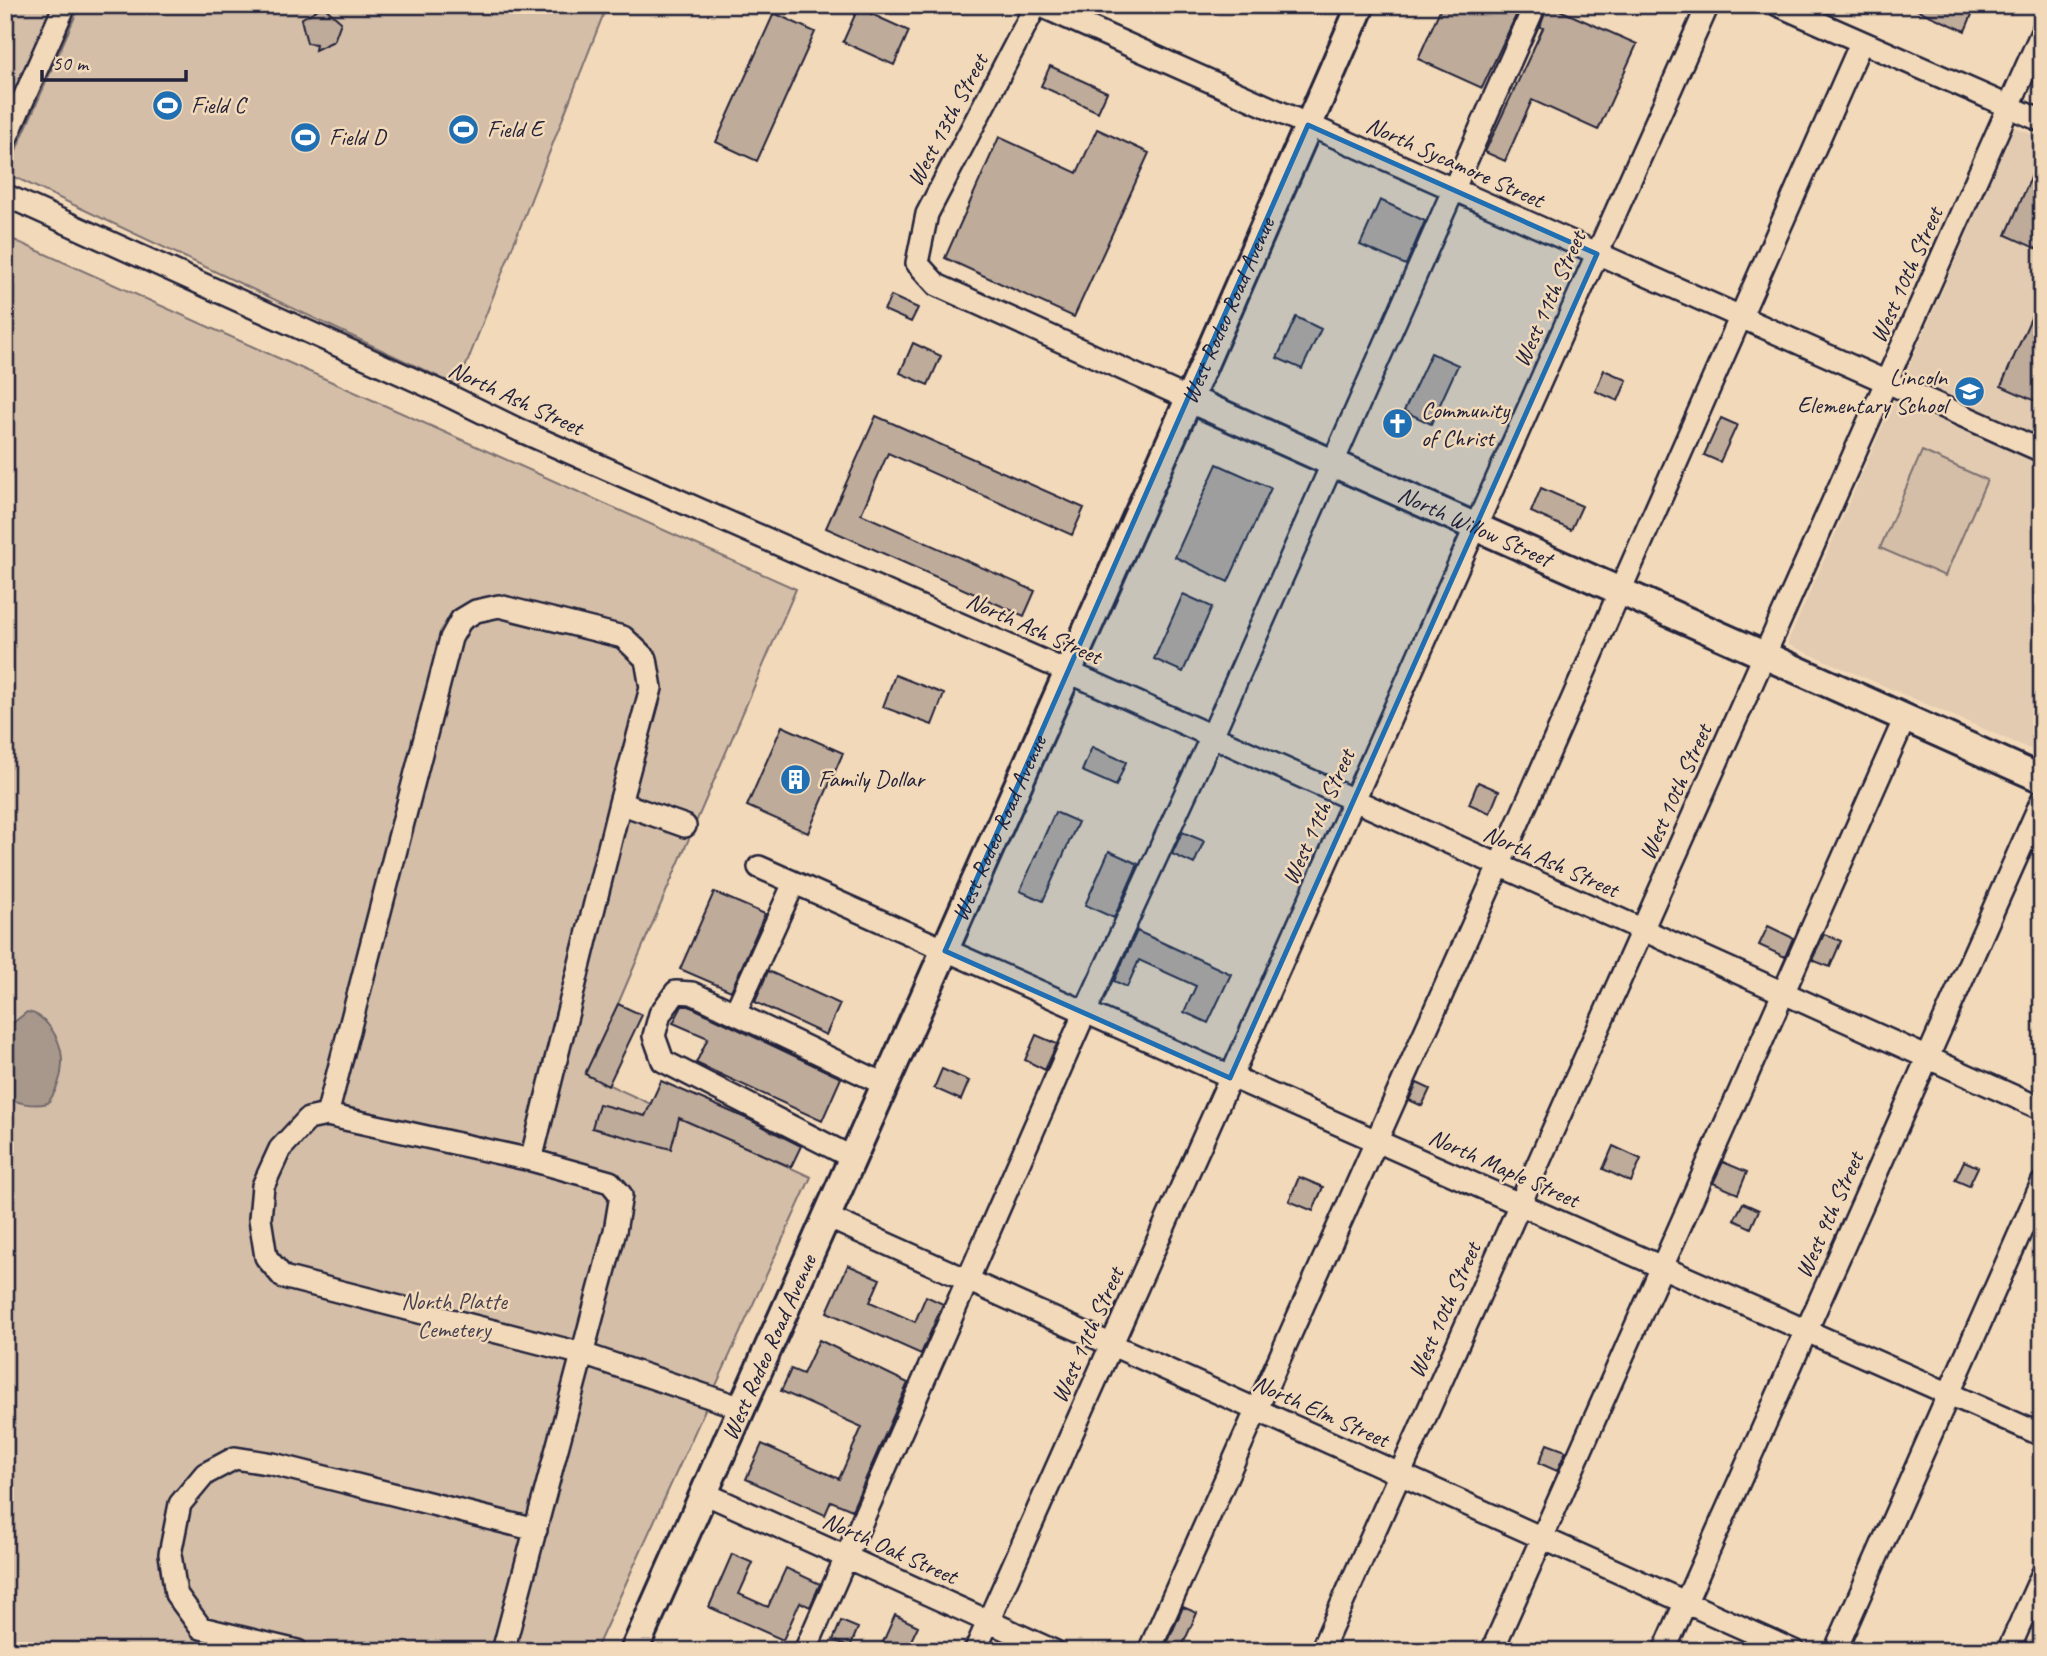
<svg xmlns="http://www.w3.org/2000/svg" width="2047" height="1656" font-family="Caveat,sans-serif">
<rect width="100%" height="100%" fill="#f2d9b9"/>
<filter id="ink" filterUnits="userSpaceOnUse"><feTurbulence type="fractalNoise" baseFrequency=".0143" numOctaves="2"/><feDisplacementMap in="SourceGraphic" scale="14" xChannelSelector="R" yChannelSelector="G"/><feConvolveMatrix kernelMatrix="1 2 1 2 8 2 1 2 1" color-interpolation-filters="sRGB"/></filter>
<g filter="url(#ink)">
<!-- built -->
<path fill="#e2cbb0" d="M2014,127L2042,139V754L1787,644Z"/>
<!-- green -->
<path fill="#d4bea7" stroke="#7b7071" stroke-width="2" d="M5,5H53L5,113Z
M80,5H607L458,386L6,173Z
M5,236L796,589L618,1004L585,1074L811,1177L595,1651H5Z
M1922,451L1987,480L1945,576L1880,548Z"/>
<!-- water -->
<path fill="#a8988c" stroke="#72696c" stroke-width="2" d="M27,1012C36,1013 44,1019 49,1026C68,1050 65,1079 48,1103C33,1107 20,1103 5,1098V1026H9Z"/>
<!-- building -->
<path fill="#beab9a" stroke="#22223b" stroke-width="2" d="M1442,5H1521L1482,88L1418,59Z
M1548,5L1637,44L1598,130L1532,100L1505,161L1485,152L1543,28L1540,27Z
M1906,5H1976L1965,31Z
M323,6L341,22L334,41L315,50L316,44L307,43L301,19Z
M858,8L909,31L894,65L843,42Z
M774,13L815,32L757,161L716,142Z
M1050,66L1107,92L1098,112L1041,86Z
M1097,129L1149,153L1074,317L945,258L999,137L1077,173Z
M2042,152V251L2006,235Z
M1380,200L1425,221L1406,265L1360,245Z
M2042,293V404L2001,386Z
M891,296L918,308L911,322L884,310Z
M1296,317L1321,329L1302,369L1277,358Z
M913,343L941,356L928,385L900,373Z
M1431,353L1458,365L1431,424L1404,411Z
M1604,370L1627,380L1618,401L1595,391Z
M876,416L1084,508L1072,535L888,453L861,514L1035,591L1024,616L826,528Z
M1721,418L1737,425L1720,462L1704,455Z
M1217,464L1271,488L1228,582L1175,557Z
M1541,488L1582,506L1571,530L1531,512Z
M1183,594L1212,607L1183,672L1154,659Z
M895,675L944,694L932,725L883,707Z
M782,726L843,753L808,833L747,806Z
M1092,747L1126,762L1116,786L1082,771Z
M1478,782L1499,791L1490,813L1469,804Z
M1055,812L1078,822L1043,901L1020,891Z
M1182,832L1204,841L1194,864L1172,854Z
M1109,851L1138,864L1114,918L1085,905Z
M714,892L765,914L731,991L680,969Z
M1768,926L1793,938L1785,957L1759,945Z
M1137,931L1231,974L1208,1023L1184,1012L1196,986L1139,960L1127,987L1114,981Z
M1824,934L1841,941L1830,967L1812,960Z
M768,971L840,1004L826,1035L755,1002Z
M618,1004L642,1015L608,1086L585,1074Z
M682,1006H689L841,1078L822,1121L696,1063L708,1038L673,1023Z
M1036,1035L1057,1044L1045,1070L1025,1060Z
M942,1069L969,1081L961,1100L934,1088Z
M661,1081L750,1120L801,1146L791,1167L679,1118L671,1149L592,1128L599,1104L645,1116Z
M1417,1083L1430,1089L1422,1106L1409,1100Z
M1613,1146L1641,1159L1631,1182L1603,1169Z
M1964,1161L1978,1167L1969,1186L1955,1180Z
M1723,1162L1747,1172L1738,1194L1713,1183Z
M1299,1177L1323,1187L1313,1211L1289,1201Z
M1743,1203L1759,1210L1751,1228L1734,1220Z
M848,1265L880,1279L870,1302L915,1322L926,1296L943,1304L921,1354L827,1312Z
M819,1340L908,1383L852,1510L831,1501L825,1515L746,1479L762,1444L839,1479L862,1427L781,1391L791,1369L803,1374Z
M1547,1444L1566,1451L1557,1471L1539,1463Z
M732,1554L753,1563L739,1594L768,1607L786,1568L820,1584L810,1607L800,1602L783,1640L709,1607Z
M1183,1607L1197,1613L1180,1651H1177L1166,1646Z
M895,1615L918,1626L906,1651H879Z
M841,1621L858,1628L850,1647L833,1640Z"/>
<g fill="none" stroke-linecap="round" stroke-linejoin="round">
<defs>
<path id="minor" d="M1036,5L927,214L917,263L937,285L1189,399
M1039,5L2042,451
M1778,5L2042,121
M5,141L65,5
M5,195L437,390L521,431L1098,685L2042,1109
M620,803L685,826
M759,867C1186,1058 1614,1245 2042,1435
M735,1013L794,883
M327,1115L451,638L461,620L476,611L499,606L623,637L646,659L651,688L620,803L531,1160
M853,1158L663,1061L654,1036L660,1014L676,992L692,993L886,1085
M827,1217L1794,1651
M704,1493L1054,1651
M297,1651L201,1628L176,1594L170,1554L180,1504L205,1474L235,1458L273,1464L536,1530
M503,1651L615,1231L621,1195L610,1182L531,1160L327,1115L308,1119L280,1149L263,1186L260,1219L266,1257L283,1277L583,1354L742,1408
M805,1651L1085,1012L1212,736L1535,5
M975,1651L1708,5
M1149,1651L1499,866L1861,43
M1321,1651L2042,32
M1492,1651L1905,718
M1664,1651L2042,800
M1835,1651L2042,1183
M2008,1651L2042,1575"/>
<g id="major">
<path id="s1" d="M1189,399L2042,779"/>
<path id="s2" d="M634,1651L1189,399L1361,5"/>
</g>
</defs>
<!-- minor casing -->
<use href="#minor" stroke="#22223b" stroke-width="26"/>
<!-- major casing -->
<use href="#major" stroke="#22223b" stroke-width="32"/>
<!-- minor -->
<use href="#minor" stroke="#f2d9b9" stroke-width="21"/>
<!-- major -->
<use href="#major" stroke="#f2d9b9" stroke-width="26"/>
</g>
</g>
<!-- marked area -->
<path fill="#1f6fb2" fill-opacity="0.2" stroke="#1f6fb2" stroke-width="5" stroke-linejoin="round" d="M1308,125L1597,254L1230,1078L945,951Z"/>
<!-- icons -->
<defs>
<symbol id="stadium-disc" viewBox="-11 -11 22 22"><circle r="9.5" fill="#1f6fb2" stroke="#f2d9b9"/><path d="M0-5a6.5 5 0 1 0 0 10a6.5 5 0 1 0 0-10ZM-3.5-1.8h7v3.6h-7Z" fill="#fff"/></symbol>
<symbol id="school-disc" viewBox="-11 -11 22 22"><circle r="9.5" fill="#1f6fb2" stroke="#f2d9b9"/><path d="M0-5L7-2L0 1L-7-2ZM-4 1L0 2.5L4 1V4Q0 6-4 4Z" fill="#fff"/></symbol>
<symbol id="church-disc" viewBox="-11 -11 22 22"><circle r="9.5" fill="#1f6fb2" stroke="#f2d9b9"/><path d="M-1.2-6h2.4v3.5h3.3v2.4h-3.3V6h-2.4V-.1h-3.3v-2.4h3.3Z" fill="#fff"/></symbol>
<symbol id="building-disc" viewBox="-11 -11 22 22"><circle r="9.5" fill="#1f6fb2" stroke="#f2d9b9"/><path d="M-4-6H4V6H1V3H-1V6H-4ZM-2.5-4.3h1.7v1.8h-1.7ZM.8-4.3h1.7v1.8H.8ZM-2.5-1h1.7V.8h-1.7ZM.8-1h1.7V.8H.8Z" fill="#fff"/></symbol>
</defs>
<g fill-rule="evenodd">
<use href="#stadium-disc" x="150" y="88" width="35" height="35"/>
<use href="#stadium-disc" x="446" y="112" width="35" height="35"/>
<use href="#stadium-disc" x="288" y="120" width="35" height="35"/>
<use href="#school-disc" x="1952" y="374" width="35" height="35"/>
<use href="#church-disc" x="1380" y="406" width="35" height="35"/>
<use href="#building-disc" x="778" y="762" width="35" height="35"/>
</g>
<g text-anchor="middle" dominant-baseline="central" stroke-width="5" stroke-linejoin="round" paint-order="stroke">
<!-- poi labels -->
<g font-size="24" fill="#22223b" stroke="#f2d9b9" text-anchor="start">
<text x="191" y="105">Field C</text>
<text x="487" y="129">Field E</text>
<text x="329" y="137">Field D</text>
<text x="1947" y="377" text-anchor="end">Lincoln<tspan x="1947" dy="28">Elementary School</tspan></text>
<text x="1421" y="410">Community<tspan x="1421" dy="28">of Christ</tspan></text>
<text x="818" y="779">Family Dollar</text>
</g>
<!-- street labels -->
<g font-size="24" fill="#22223b" stroke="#f2d9b9">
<text transform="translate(947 120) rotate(-62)">West 13th Street</text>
<text transform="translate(1455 162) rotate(24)">North Sycamore Street</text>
<text transform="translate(1906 275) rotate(-66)">West 10th Street</text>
<text transform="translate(1549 299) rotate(-66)">West 11th Street</text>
<text stroke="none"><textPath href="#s2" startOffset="1466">West Rodeo Road Avenue</textPath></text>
<text transform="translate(516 398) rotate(25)">North Ash Street</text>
<text stroke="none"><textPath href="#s1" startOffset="313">North Willow Street</textPath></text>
<text transform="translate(1034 628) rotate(24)">North Ash Street</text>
<text transform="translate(1675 792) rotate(-66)">West 10th Street</text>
<text transform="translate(1318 817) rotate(-66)">West 11th Street</text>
<text stroke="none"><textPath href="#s2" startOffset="900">West Rodeo Road Avenue</textPath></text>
<text transform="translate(1551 861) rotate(24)">North Ash Street</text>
<text transform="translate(1504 1168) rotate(24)">North Maple Street</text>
<text transform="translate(1829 1215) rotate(-66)">West 9th Street</text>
<text transform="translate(1444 1310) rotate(-66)">West 10th Street</text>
<text transform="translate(1087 1335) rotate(-66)">West 11th Street</text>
<text stroke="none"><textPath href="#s2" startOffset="332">West Rodeo Road Avenue</textPath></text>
<text transform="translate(1321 1411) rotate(24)">North Elm Street</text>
<text transform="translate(890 1548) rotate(24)">North Oak Street</text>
</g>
<!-- park labels -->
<g font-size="24" fill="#464151" stroke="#f2d9b9">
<text x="454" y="1301">North Platte<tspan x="454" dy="28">Cemetery</tspan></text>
</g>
</g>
<!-- margin -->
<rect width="2047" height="1656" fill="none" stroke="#f2d9b9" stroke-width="28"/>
<rect x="14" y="14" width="2019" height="1628" fill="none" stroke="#22223b" stroke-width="2.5" filter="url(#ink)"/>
<!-- scale -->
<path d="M42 70v10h144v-10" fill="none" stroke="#22223b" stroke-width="3.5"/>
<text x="52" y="70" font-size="21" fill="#22223b" stroke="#f2d9b9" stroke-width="5" paint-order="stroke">50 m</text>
</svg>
